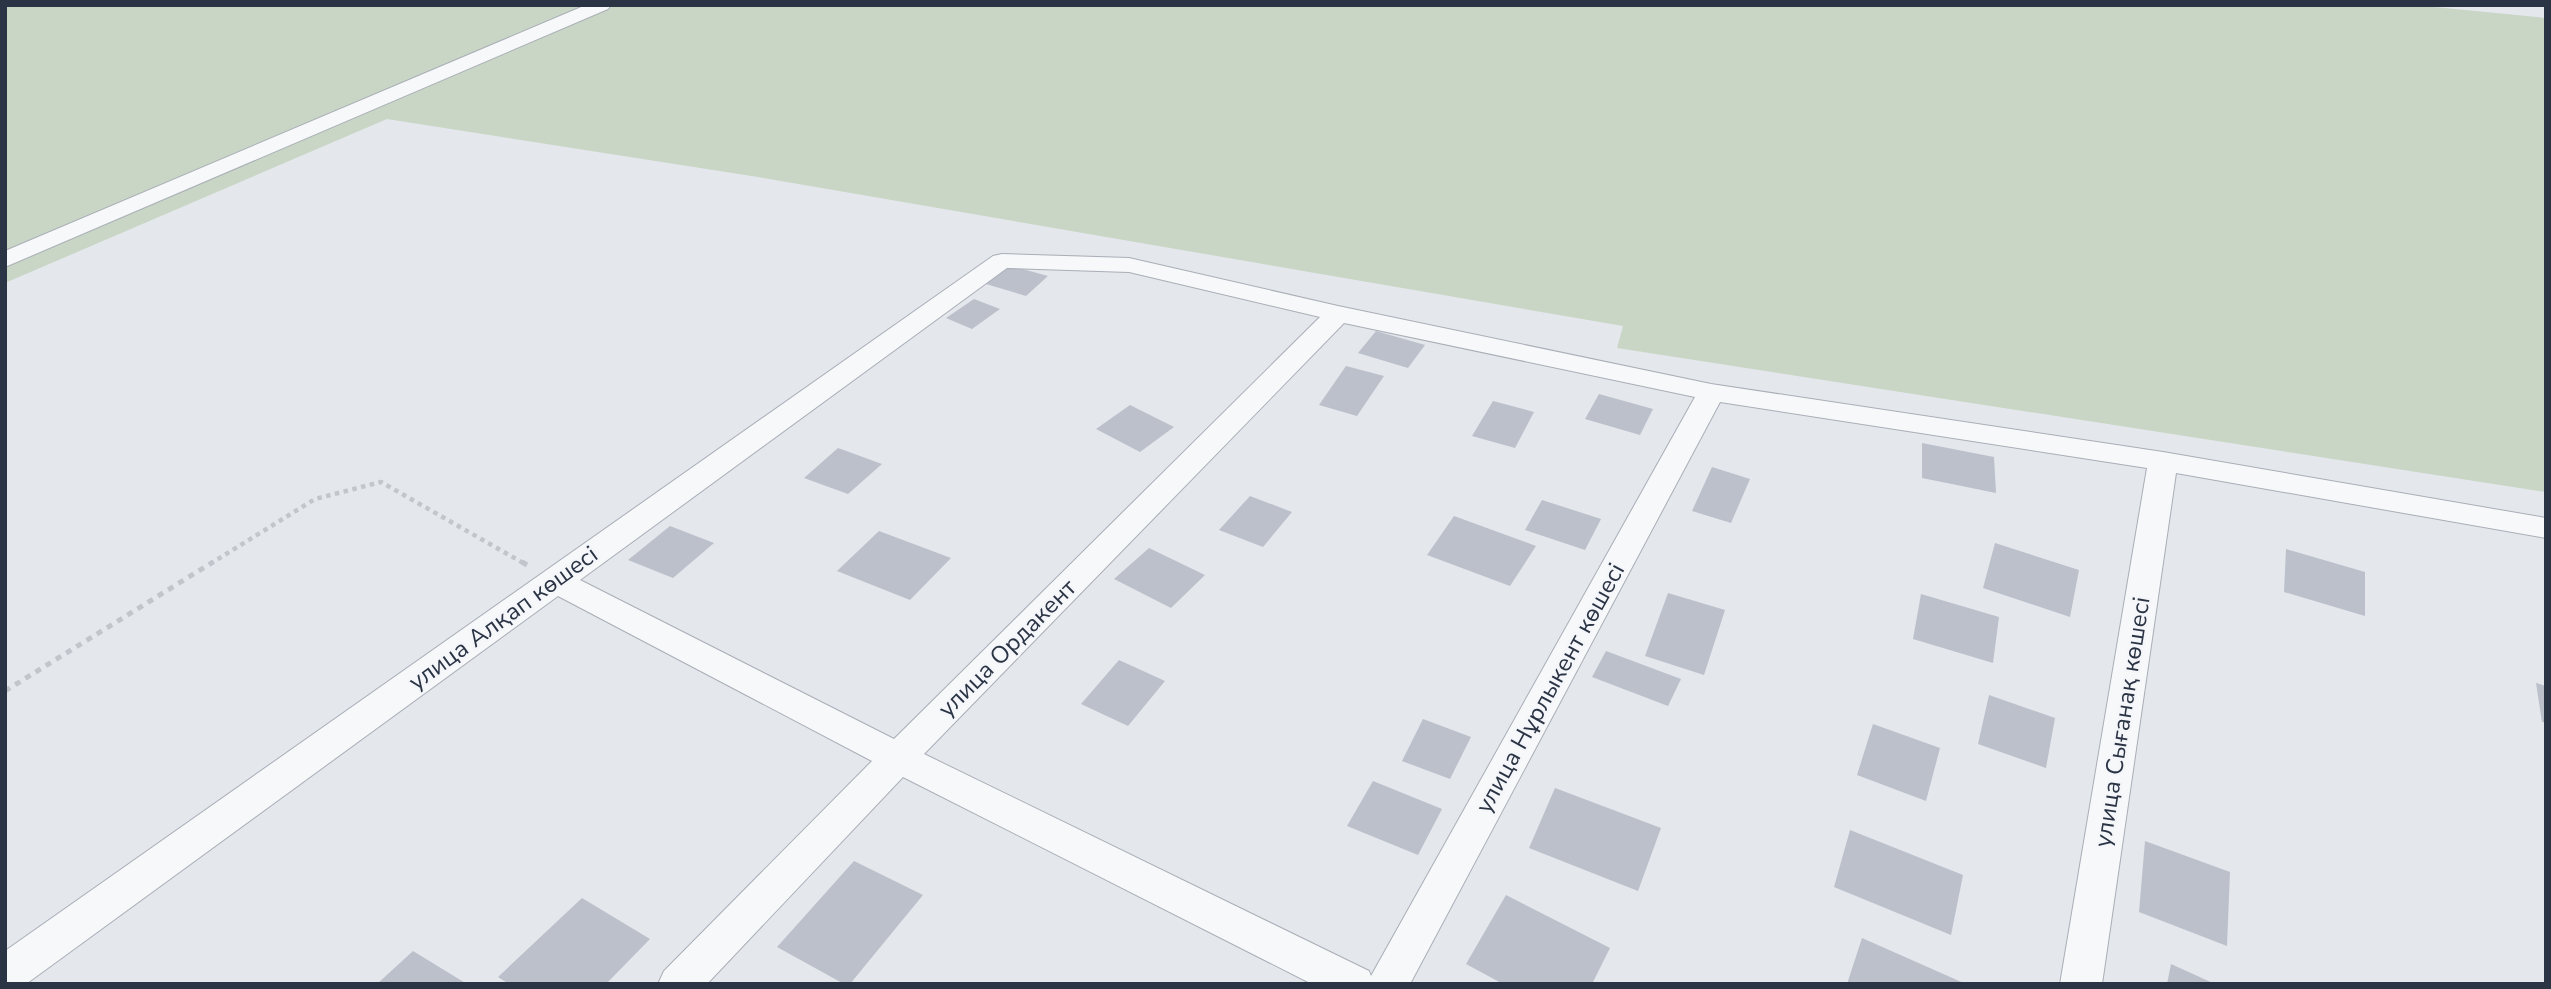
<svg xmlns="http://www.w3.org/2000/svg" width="2551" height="989" font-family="'Nunito Sans',sans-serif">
<rect width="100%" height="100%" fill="#e4e7ec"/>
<!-- green -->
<path fill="#c9d6c5" d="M5,5H2414L2546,18V492L1617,348L1623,326L758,177L387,119L5,283Z"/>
<!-- building -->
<path fill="#bbc0ca" d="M1008,265L1048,276L1026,296L986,284Z
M974,299L1000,309L972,329L946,318Z
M1376,331L1425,345L1408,368L1358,353Z
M1346,366L1384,376L1357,416L1319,405Z
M1599,394L1653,409L1640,435L1585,419Z
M1493,401L1534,412L1515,448L1472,436Z
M1130,405L1174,427L1140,452L1096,429Z
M1922,443L1994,457L1996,493L1922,478Z
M838,448L882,464L848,494L804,478Z
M1712,467L1750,479L1731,523L1692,511Z
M1250,496L1292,512L1263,547L1219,530Z
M1542,500L1601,519L1585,550L1525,530Z
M1454,516L1536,546L1510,586L1427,555Z
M670,526L714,543L673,578L628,560Z
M879,531L951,558L910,600L837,571Z
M1995,543L2079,570L2070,617L1983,588Z
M1149,548L1205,575L1171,608L1114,579Z
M2286,549L2365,572V616L2284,592Z
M1668,593L1725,610L1704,675L1645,656Z
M1921,594L1999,617L1993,663L1913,639Z
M1606,651L1681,679L1668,706L1592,677Z
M1119,660L1165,681L1128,726L1081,704Z
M2536,683L2546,686V723L2542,722Z
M1989,695L2055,718L2046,768L1978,744Z
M1423,719L1471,737L1450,779L1402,761Z
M1873,724L1940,748L1926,801L1857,775Z
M1373,781L1442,809L1418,855L1347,826Z
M1555,788L1661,828L1638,891L1529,848Z
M1850,830L1963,875L1951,935L1834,887Z
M2145,841L2230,872L2227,946L2139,912Z
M854,861L923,895L850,984H844L777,947Z
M1506,895L1610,948L1592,984H1503L1466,964Z
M582,898L650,939L606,984H509L498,977Z
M1862,938L1966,984H1847Z
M413,951L467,984H377Z
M2171,964L2215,984H2167Z"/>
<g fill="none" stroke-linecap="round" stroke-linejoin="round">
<defs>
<path id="street" d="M586,5H611L608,9L5,267V251Z
M1002,254L1129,258L1338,306L1711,384L2163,452L2546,518V538L2176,473L2102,984H2060L2147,468L1720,402L1410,984H1312L903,777L707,984H658L664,971L872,761L558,596L26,984H5V951L993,256ZM1007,268L1129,272L1320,317L894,739L580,580ZM1344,323L1695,397L1371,976L1369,971L924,754Z"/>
</defs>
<!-- street casing -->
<use href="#street" stroke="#a9aeb7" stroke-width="2"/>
<!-- path-far1 -->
<path stroke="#c2c5cb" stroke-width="4.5" stroke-dasharray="4.5 4.5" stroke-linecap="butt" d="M210,564L315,499L381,482L525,564"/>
<!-- path -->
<path stroke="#c2c5cb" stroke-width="5" stroke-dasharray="6 6" stroke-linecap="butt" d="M522,562L527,565
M5,691L213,562"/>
<!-- street -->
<use href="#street" fill="#f7f8fa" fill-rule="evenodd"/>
</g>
<g text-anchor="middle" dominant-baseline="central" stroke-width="5" stroke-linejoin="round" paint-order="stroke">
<!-- street labels -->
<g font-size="24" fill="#2b3445" stroke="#f4f6f9">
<text transform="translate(503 618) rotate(-36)">улица Алқап көшесі</text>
<text transform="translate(1007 648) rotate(-45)">улица Ордакент</text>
<text transform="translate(1550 688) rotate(-61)">улица Нұрлыкент көшесі</text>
<text transform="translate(2122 722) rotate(-81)">улица Сығанақ көшесі</text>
</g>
</g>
<!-- border -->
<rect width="2551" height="989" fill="none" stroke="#2b3445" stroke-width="14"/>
</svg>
